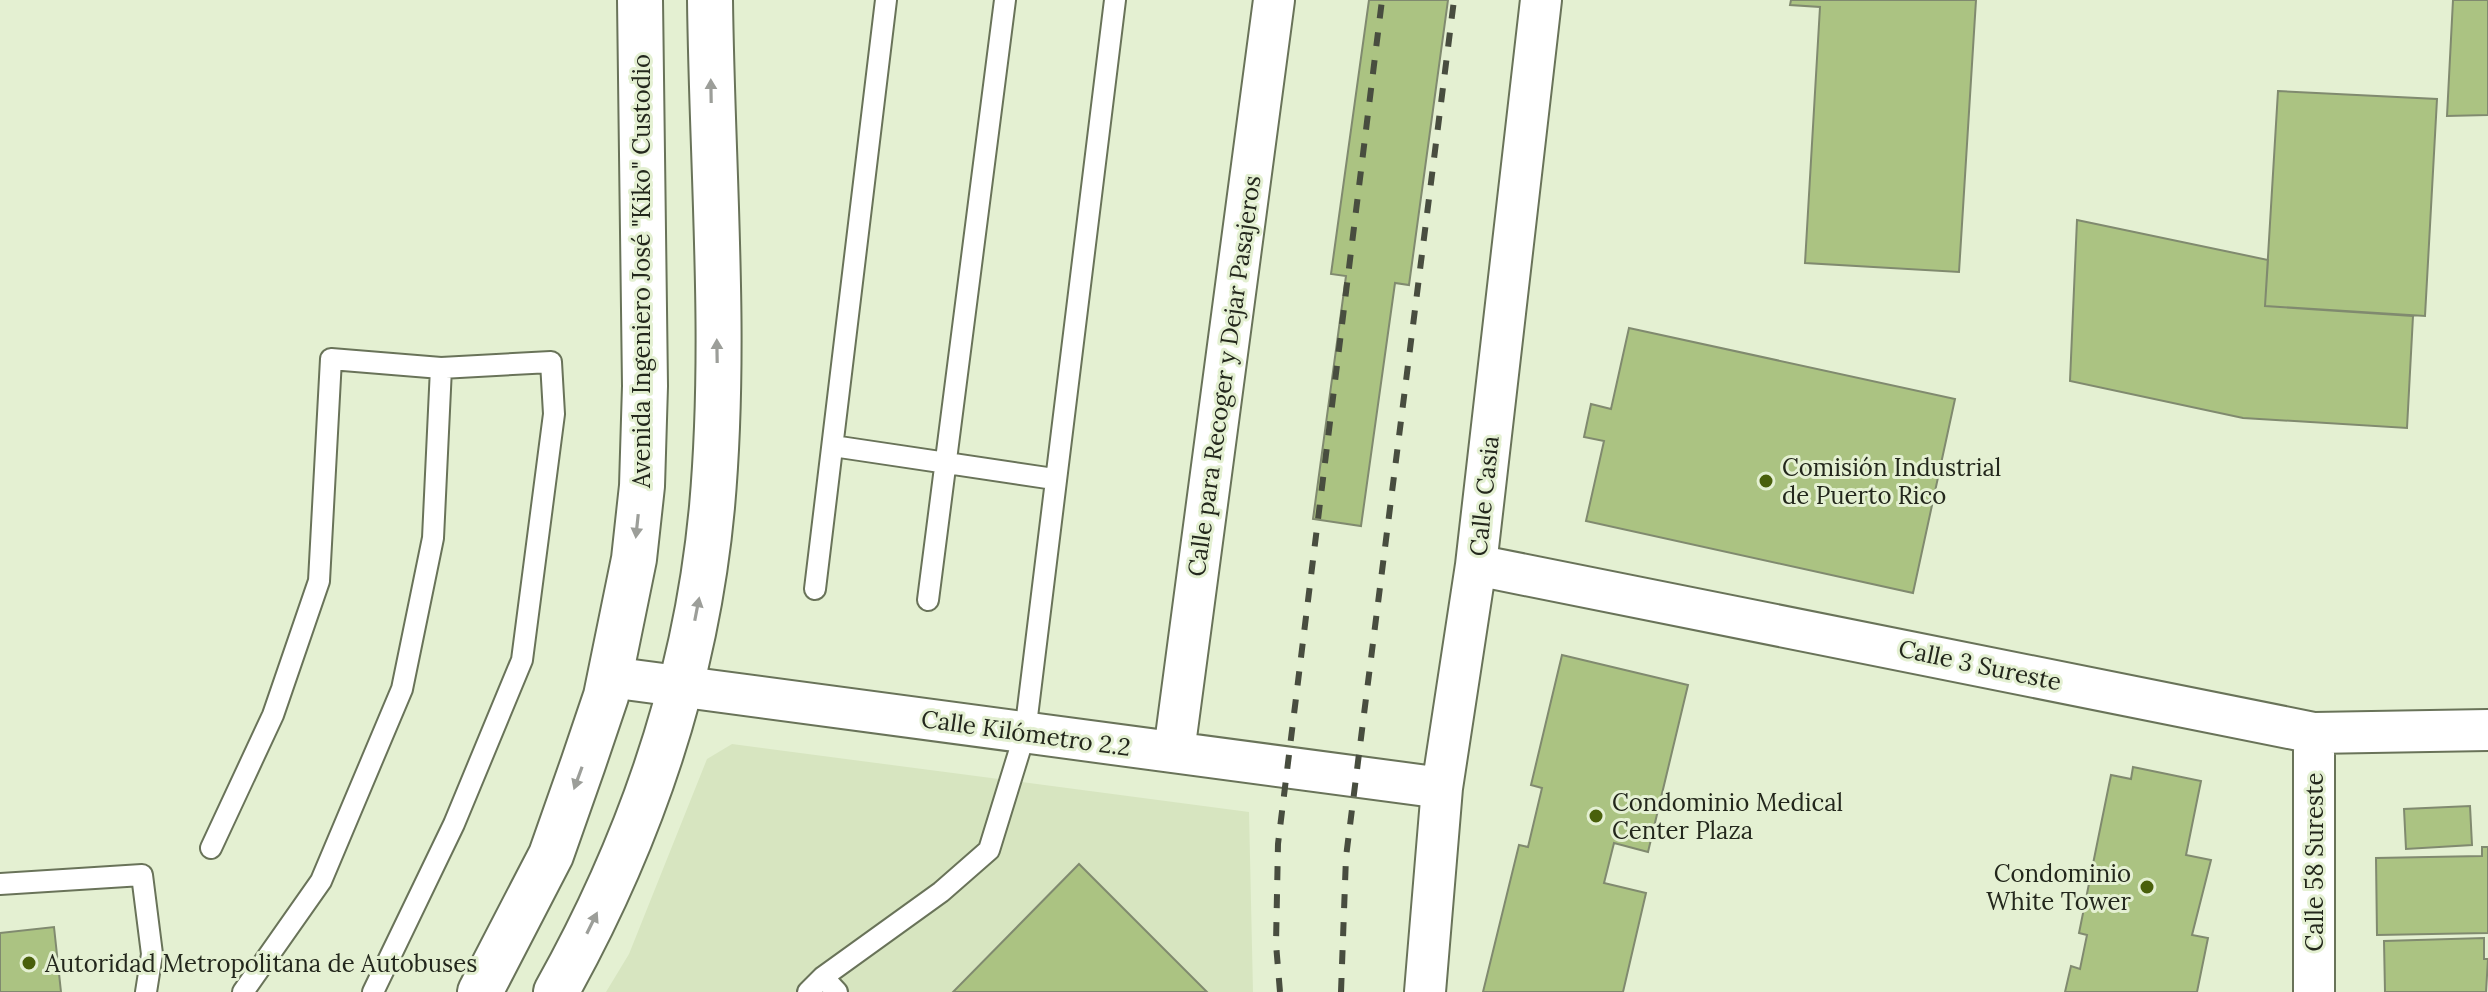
<svg xmlns="http://www.w3.org/2000/svg" width="2488" height="992" font-family="Lora,serif">
<rect width="100%" height="100%" fill="#e4f0d2"/>
<!-- built -->
<path fill="#d7e5c0" d="M732,744L1249,812L1253,992H606L629,954L707,759Z"/>
<!-- building -->
<path fill="#abc382" stroke="#808a6f" stroke-width="2" d="M1369,0H1448L1409,285L1395,283L1361,526L1313,519L1346,276L1331,274Z
M1791,0H1976L1959,272L1805,263L1820,7L1790,5Z
M2453,0H2488V115L2447,116Z
M2278,91L2437,99L2425,316L2265,306Z
M2077,220L2268,260L2265,306L2413,316L2407,428L2243,418L2070,381Z
M1629,328L1955,399L1913,593L1586,521L1604,441L1584,437L1591,404L1611,409Z
M1562,655L1688,685L1648,852L1614,843L1604,883L1646,893L1623,992H1483L1519,845L1528,847L1542,788L1531,785Z
M2133,767L2201,781L2186,855L2211,860L2192,935L2208,938L2197,992H2065L2071,966L2080,969L2087,935L2079,933L2111,775L2131,779Z
M2470,806L2472,845L2406,849L2404,809Z
M2482,847H2488V933L2377,935L2376,858L2482,856Z
M1079,864L1207,992H953Z
M54,927L61,992H0V933Z
M2484,938V959H2488L2486,992H2385L2384,941Z"/>
<g fill="none" stroke-linecap="round" stroke-linejoin="round">
<defs>
<path id="lane" d="M833,446L1054,479
M815,589L886,0
M928,600L1005,0
M211,848L273,715L319,581L331,359L441,368L551,362L554,414L522,660L454,824L373,992
M0,884L142,875L152,954L146,992
M823,977L837,992
M243,992L321,881L402,689L433,538L441,368
M808,992L823,977L941,892L989,850L1025,733L1115,0"/>
<path id="street" d="M1476,565L2314,733L2488,730
M610,677L1442,788
M1174,752L1274,0
M1425,992L1442,788L1476,565L1541,0
M2314,992V733"/>
<path id="secondary" d="M480,992L551,855L583,764L606,696L634,559L642,486L645,386L640,0
M556,992C640,842 696,679 712,507C727,339 712,168 710,0"/>
</defs>
<!-- lane casing -->
<use href="#lane" stroke="#697359" stroke-width="24"/>
<!-- street casing -->
<use href="#street" stroke="#697359" stroke-width="44"/>
<!-- secondary casing -->
<use href="#secondary" stroke="#697359" stroke-width="48"/>
<!-- lane -->
<use href="#lane" stroke="#fff" stroke-width="20"/>
<!-- street -->
<use href="#street" stroke="#fff" stroke-width="40"/>
<!-- secondary -->
<use href="#secondary" stroke="#fff" stroke-width="44"/>
<!-- rail -->
<path stroke="#484d3f" stroke-width="6" stroke-dasharray="14 14" stroke-linecap="butt" d="M1280,992L1276,944L1278,844L1382,0
M1341,992L1346,857L1454,0"/>
</g>
<!-- one-way arrows -->
<defs><path id="oneway-solid" d="M-6-.8H1V-3.2L6.5 0L1 3.2V.8H-6Z" transform="scale(2)"/></defs>
<g fill="#9c9e99">
<use href="#oneway-solid" transform="translate(711 91) rotate(-91)"/>
<use href="#oneway-solid" transform="translate(717 351) rotate(-91)"/>
<use href="#oneway-solid" transform="translate(637 526) rotate(96)"/>
<use href="#oneway-solid" transform="translate(697 609) rotate(-79)"/>
<use href="#oneway-solid" transform="translate(578 778) rotate(110)"/>
<use href="#oneway-solid" transform="translate(592 923) rotate(-64)"/>
</g>
<!-- markers -->
<g fill="#49600b" stroke="#e4f0d2" stroke-width="3">
<circle cx="1766" cy="481" r="8"/>
<circle cx="1596" cy="816" r="8"/>
<circle cx="2147" cy="887" r="8"/>
<circle cx="29" cy="963" r="8"/>
</g>
<g text-anchor="middle" dominant-baseline="central" stroke-width="6" stroke-linejoin="round" paint-order="stroke">
<!-- street labels -->
<g font-size="24" fill="#23271c" stroke="#e4f0d2">
<text transform="translate(641 271) rotate(-90)">Avenida Ingeniero José "Kiko" Custodio</text>
<text transform="translate(1224 376) rotate(-82)">Calle para Recoger y Dejar Pasajeros</text>
<text transform="translate(1484 496) rotate(-84)">Calle Casia</text>
<text transform="translate(1980 665) rotate(12)">Calle 3 Sureste</text>
<text transform="translate(1026 733) rotate(8)">Calle Kilómetro 2.2</text>
<text transform="translate(2314 862) rotate(-90)">Calle 58 Sureste</text>
</g>
<!-- poi labels -->
<g font-size="24" fill="#23271c" stroke="#e4f0d2" text-anchor="start">
<text x="1782" y="467">Comisión Industrial<tspan x="1782" dy="28">de Puerto Rico</tspan></text>
<text x="1612" y="802">Condominio Medical<tspan x="1612" dy="28">Center Plaza</tspan></text>
<text x="2131" y="873" text-anchor="end">Condominio<tspan x="2131" dy="28">White Tower</tspan></text>
<text x="45" y="963">Autoridad Metropolitana de Autobuses</text>
</g>
</g>
</svg>
